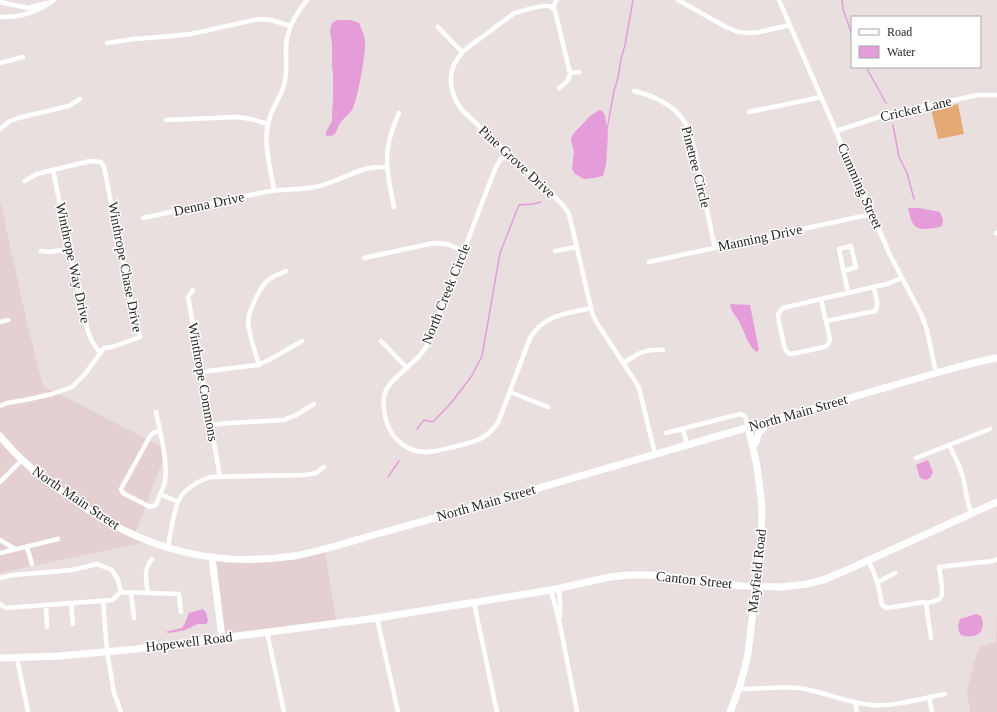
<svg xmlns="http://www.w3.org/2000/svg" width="997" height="712" font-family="Georgia,serif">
<rect width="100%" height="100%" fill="#eadfdf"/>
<!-- built -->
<path fill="#e4d0d0" d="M0,200L28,327L43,386L167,449L135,534L151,541L0,573Z
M325,551L337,625L224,637L213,557L244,560Z
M997,607V712H970L967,692L975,660L979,647L996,642Z"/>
<!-- green -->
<path fill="#e4a975" d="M958,104L964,134L938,139L931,109L942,107L943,105H946L948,106Z"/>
<!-- water -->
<path fill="#e49dd9" d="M337,20H351L359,23C361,28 364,34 365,40C366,53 358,99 352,110C349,114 345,117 341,122C336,128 338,139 325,135L328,128L332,121V113L333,100V75L332,65V44L330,31L332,23Z
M599,110L602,111L605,115L608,135L606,165L603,176L594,178L584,179L575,174L572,169L574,152L571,141L572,136L574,133L590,116Z
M908,208H919L940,212L943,220L942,226C937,228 932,228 927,229C912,230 911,220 908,208Z
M730,304L750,305L759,350L756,352C747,344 744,331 739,321C734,313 732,314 730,304Z
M928,460L933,472L930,478L926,480L920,478L916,465Z
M203,609L206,612L208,621L206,624H198L185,630L170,633L165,632L182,628L185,623L189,613Z
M976,614L981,616C987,632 977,640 961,635C957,629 958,624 960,619Z"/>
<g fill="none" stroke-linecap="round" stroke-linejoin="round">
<!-- stream -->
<path stroke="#e49dd9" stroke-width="1.5" d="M842,0L843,9L852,35
M866,67L886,103
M893,125L899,157L907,173L914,199
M607,129L614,91L618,78L621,59L625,45L633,0
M417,429L424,420L433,422L451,403L471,377L482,356L500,253L519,205L533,204L541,202
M388,477L399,461"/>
<!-- street -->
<path stroke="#fff" stroke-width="4.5" d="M678,0L726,27L738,32L750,33L759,32L790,25
M779,0L872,214L890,255L921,314L927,330L936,373
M0,2L28,8L47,3
M553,8L556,1
M0,17C20,18 38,12 54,0
M438,27L462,52
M107,43L134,39L173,36L191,34L258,19L272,20L290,26
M0,63L23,57
M570,73L579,72
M559,88C564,84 570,80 570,73L555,11C553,9 551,6 548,6C542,5 521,11 515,13C506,18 494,29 485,35C478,40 470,45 463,52C446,69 448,92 462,110L560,202L568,212L570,218L591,308L593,315L597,323L635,381L639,388L655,454
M634,91C652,95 674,105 684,121C689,128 691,136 693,144L715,248
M749,112L821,97
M166,120L237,117L251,119L268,124
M0,129L10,121L18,118L69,106L80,99
M836,131L892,113L978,95H997
M507,152L500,160L495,169L429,342C426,347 424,351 420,355C411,366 389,380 385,393C382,401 384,411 386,420C391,438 406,452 426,452C435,452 444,449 453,447C474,442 484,441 498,423L530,338C544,314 566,314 591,308
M53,170L69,249L88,332L93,343L100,353
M274,190C270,165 261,139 271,114C275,103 283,93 285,81C287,70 286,60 286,50C286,30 295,15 307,0
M394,207C390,186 384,164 389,142C391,132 395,123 399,113
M143,218L265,192C281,189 298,190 315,187C332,184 346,175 362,170C370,167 379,167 387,167
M996,233H997
M41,251L49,252L69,249
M555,251L577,247
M364,258L434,243L447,244L464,251
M649,262L872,214
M844,271L856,267L851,246L839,249L848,293
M193,290L188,297L220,477
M821,299L830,339C829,344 828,345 824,347L792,354L788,353L785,349L779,322L778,314L783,308L821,299L887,284L902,278
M826,321L875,311C880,305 875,295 874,288
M0,322L8,320
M381,341L407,368
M623,363C638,354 645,348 663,350
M259,365C255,352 249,335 248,322C248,313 260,287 267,281C272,276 280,274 286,271
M202,373L208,371L257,365L269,360L302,341
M510,392L548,407
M0,406L7,403L25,400L52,394L72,387L85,374L104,348L112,347L140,337L136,322L128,288L104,167L101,162L90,161L37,174L25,181
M156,412C160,431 168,461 165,480C165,485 162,490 160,494L178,502
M211,425L229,423L284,420L296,415L314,404
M683,429L687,445
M160,430L153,433L150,436L121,489L123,493L150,507L156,505L160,494
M666,433L740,414L745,416L748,427
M949,445C954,455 960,466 963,477C966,489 966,502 972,514
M916,458L990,429
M0,482L22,460
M0,540L15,549
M27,547L32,564
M168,547C170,536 174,507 180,498C186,488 199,481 210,477L305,475L316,473L324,467
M0,553L58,539
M868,561C877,576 879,588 882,605L887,608L924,602L926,603L931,638
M0,578L13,575L72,570L97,564L112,570L118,580L121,592L112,600L6,608L0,604
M878,582L895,573
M559,588L560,602V617
M551,590L560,625L577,711
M121,592L179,594L181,612
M131,593L134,618
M148,593C146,579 143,571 152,559
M103,601L107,651L114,693L121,712
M71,603L73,624
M474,603L497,712
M926,603C931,602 939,601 941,597C944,592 940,573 939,567L993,561L997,559
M46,605L47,627
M377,618L398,712
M267,632L284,712
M17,658L28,712
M739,689C759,689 781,686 800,688C825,692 847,703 872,705C893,707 924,698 945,694
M929,697L932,712
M855,702L857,712"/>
<!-- secondary -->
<path stroke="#fff" stroke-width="7" d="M212,557L222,638
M0,658L60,656L137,649L377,618L551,590L610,577L629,575H652L743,586L781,587L807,584L823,580L847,570L997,502
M730,712C738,693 744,674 748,654L761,543L762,506L757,466L748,427"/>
<!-- primary -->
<path stroke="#fff" stroke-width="7" d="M0,436C20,461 45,481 72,498C84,507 96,516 110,523C146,543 187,556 229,559C251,560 273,559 294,556C322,551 349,542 377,534C417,523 457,512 497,500C644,458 790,415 936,373L973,363L997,358
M753,446L756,442L758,434L768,422"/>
</g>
<g text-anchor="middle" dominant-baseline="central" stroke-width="3" stroke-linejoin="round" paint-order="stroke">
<!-- street labels -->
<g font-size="14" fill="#292525" stroke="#fff">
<text transform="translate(916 109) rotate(-13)">Cricket Lane</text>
<text transform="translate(517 162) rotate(43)">Pine Grove Drive</text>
<text transform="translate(696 167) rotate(76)">Pinetree Circle</text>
<text transform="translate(860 186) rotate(66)">Cumming Street</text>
<text transform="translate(209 204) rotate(-12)">Denna Drive</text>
<text transform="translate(760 238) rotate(-12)">Manning Drive</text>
<text transform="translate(73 263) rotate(78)">Winthrope Way Drive</text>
<text transform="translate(125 267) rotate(79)">Winthrope Chase Drive</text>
<text transform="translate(446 294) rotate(-68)">North Creek Circle</text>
<text transform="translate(203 382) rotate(80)">Winthrope Commons</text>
<text transform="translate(798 413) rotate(-16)">North Main Street</text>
<text transform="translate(76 498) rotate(34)">North Main Street</text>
<text transform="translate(486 503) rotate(-16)">North Main Street</text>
<text transform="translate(757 571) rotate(-84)">Mayfield Road</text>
<text transform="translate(694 580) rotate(6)">Canton Street</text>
<text transform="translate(189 642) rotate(-7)">Hopewell Road</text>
</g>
</g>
<!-- legend -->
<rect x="851" y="16" width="130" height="52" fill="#ffffff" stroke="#a9a8a8"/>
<rect x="859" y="29" width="20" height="6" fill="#ffffff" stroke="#a9a8a8"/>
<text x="887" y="36" font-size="12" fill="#292525">Road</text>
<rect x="859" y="46" width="20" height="12" fill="#e49dd9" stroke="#a9a8a8"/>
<text x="887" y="56" font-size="12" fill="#292525">Water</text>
</svg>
